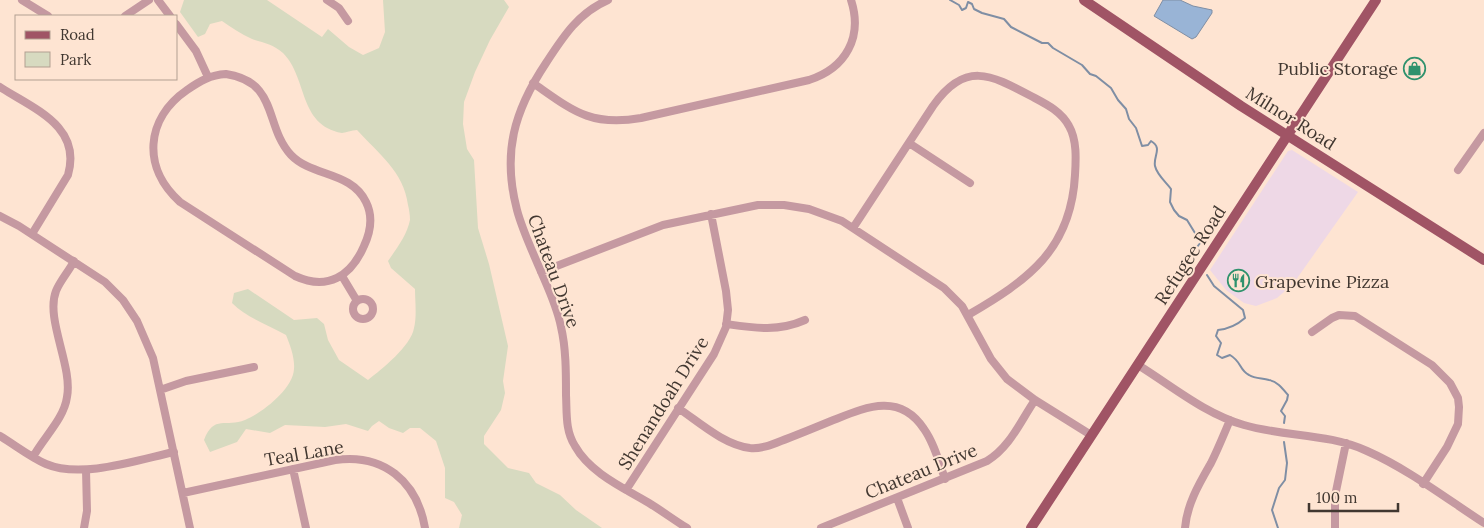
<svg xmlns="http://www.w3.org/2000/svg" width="1484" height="528" font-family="Lora,serif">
<rect width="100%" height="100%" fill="#fee4d2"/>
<!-- commercial -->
<path fill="#eed8e6" d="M1292,150L1358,192L1293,284L1277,298L1256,306L1244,303L1226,290L1210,270L1286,154L1288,151Z"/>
<!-- green -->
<path fill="#d7dac0" d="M184,0H267L322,37L328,29L349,47L363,55L379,48L385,32L383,0H504L509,7L490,40L475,72L464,102L463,124L467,149L474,160L478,228L489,264L508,346L503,381L505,393L501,410L484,436V444L508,468L529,473L536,483L560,495L576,510L602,528H459L462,515L454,502L445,498V468L436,441L420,428H410L403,433L389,428L379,421L372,426L368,431L346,424L325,427L285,425L270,433L246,429L237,442L210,452L204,440C214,414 226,428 245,420C262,413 293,389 294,369C295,358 290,345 286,335C269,325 247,318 232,303L234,293L248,289L294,320L317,318L324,324L328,340L339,360L368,380C382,369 411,346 414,328C417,316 415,301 415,289L391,268L388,261C397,248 407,235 410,220C410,215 409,209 408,205C404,172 378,153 357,130C352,130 345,133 342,133C298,125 308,78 283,53C273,44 264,43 252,39C241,34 231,27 222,21L210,24L205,34L198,37L180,12Z"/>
<!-- water -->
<path fill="#99b4d6" stroke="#7f8ea4" d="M1163,0H1180L1193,6L1212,10V13L1196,37L1192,39L1154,16Z"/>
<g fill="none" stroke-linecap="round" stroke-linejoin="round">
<!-- stream -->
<path stroke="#7f8ea4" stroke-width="2" d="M950,0L959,5L962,10L966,8L968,2L972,4L974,9L982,13L1004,19L1011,27L1042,43H1048L1053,48L1082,65L1090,74L1096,76L1111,88L1118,100L1126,109L1129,119L1136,128L1142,146L1148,145L1151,141C1163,148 1153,156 1155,166C1157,175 1166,182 1171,189L1170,202L1174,210L1179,216L1187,220L1195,233L1201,239V242L1193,252L1194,257
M1207,275L1214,286L1243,310L1245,318C1237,325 1229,329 1218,330L1216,336L1221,343L1217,355L1222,358L1230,355C1242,362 1239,370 1249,375C1255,379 1262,378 1269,380C1277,381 1283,389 1288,395L1287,400L1281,411L1285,416L1284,423
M1278,528L1272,510L1279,488L1285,480L1287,463L1284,442"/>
<!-- minor -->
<path stroke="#c599a1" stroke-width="8" d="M22,0L48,16
M158,0L170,16
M327,0L339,8L348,21
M608,0C578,13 563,37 546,63C514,111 502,153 517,210C522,229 531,248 539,267C547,286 557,306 561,327C566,348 566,372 566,395C567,413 565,430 575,446C590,473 624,488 649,503C662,511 674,520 687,528
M125,16L149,0
M176,24L196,51L208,77
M226,74C279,82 264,126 291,155C312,177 351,171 366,202C373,216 371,231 364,246C351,276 328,291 295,276L180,202C142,168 145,119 187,90C200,81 210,75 226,74Z
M533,83C572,110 590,127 641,118L809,80C846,68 863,37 851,0
M0,87C34,109 82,126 68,175L32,234
M909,143L970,183
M1458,170L1484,133
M0,216L19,226L105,282L123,300L137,321L153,358L190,528
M853,228L933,106C965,61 990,74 1031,96C1046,104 1061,111 1069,126C1077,140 1076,159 1075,175C1071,250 1028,280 968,315
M541,272L663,225L758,205H784L809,209L842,221L944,288L962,306L991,359L1007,379L1035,400L1091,435
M342,276L357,301
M353 309a10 10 0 1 1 20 0a10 10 0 1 1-20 0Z
M726,324C754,328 778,332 805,320
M1312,332L1332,318L1339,315L1355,316L1432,365L1450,383L1458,398L1459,407L1458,424L1447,447L1423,484
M1138,365C1172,386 1205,414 1244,425C1285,437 1328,433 1367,451C1408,469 1447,499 1484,523
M160,390L186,381L254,367
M678,408C699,422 724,445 750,448C761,449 771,445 781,441C797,435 814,428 831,421C864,408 899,391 924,429C934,443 939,462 945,479
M0,436C15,445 30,457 46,464C81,479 137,460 174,452
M33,457C43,438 64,419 67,397C73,366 45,319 56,291C60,281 69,271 74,261
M293,469L306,528
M626,490L714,354L726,327L728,310L726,291L711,214
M183,493L335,460C383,453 417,481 425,528
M897,498L908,528
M84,528L87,511L86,470
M821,528L987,461C1010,447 1020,422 1035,400
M1185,528C1187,504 1199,484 1211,463C1218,449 1224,434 1230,420
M1335,528V496L1346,443"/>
<!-- major -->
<path stroke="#a05465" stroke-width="10" d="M1084,0L1241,106L1484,260
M1031,528L1376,0"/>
</g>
<!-- icons -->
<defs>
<symbol id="shop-ring" viewBox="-11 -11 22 22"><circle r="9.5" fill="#fee4d2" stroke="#2f926d" stroke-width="1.5"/><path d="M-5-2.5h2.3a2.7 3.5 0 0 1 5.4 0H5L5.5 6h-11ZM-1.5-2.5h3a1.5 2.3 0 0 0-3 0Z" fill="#2f926d"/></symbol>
<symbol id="restaurant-ring" viewBox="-11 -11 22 22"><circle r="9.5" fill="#fee4d2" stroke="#2f926d" stroke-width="1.5"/><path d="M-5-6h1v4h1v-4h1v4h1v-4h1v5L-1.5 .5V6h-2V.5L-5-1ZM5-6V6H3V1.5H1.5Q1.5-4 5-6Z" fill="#2f926d"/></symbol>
</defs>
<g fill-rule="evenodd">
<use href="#shop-ring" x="1402" y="56" width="25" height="25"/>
<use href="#restaurant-ring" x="1226" y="268" width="25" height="25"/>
</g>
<g text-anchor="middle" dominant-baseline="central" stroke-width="4" stroke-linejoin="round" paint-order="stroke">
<!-- poi labels -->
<g font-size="18" fill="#413730" stroke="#fee4d2" text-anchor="end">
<text x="1398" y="68">Public Storage</text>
<text x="1255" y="281" text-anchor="start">Grapevine Pizza</text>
</g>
<!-- street labels -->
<g font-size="18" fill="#413730" stroke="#fee4d2">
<text transform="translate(1291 118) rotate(32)">Milnor Road</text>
<text transform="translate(1190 255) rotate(-57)">Refugee Road</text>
<text transform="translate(554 271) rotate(70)">Chateau Drive</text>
<text transform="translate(663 403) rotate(-58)">Shenandoah Drive</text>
<text transform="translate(304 453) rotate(-10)">Teal Lane</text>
<text transform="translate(921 471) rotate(-22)">Chateau Drive</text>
</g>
</g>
<!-- legend -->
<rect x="15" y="15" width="162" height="65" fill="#fee4d2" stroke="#b29f91"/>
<rect x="25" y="31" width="25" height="8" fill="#a05465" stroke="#b29f91"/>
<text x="60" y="40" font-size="15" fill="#413730">Road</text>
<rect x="25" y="52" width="25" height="15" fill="#d7dac0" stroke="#b29f91"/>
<text x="60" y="65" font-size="15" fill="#413730">Park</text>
<!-- scale -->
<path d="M1309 503v8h89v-8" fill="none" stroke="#413730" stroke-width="2.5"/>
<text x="1316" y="503" font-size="15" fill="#413730" stroke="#fee4d2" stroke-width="4" paint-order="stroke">100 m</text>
</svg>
